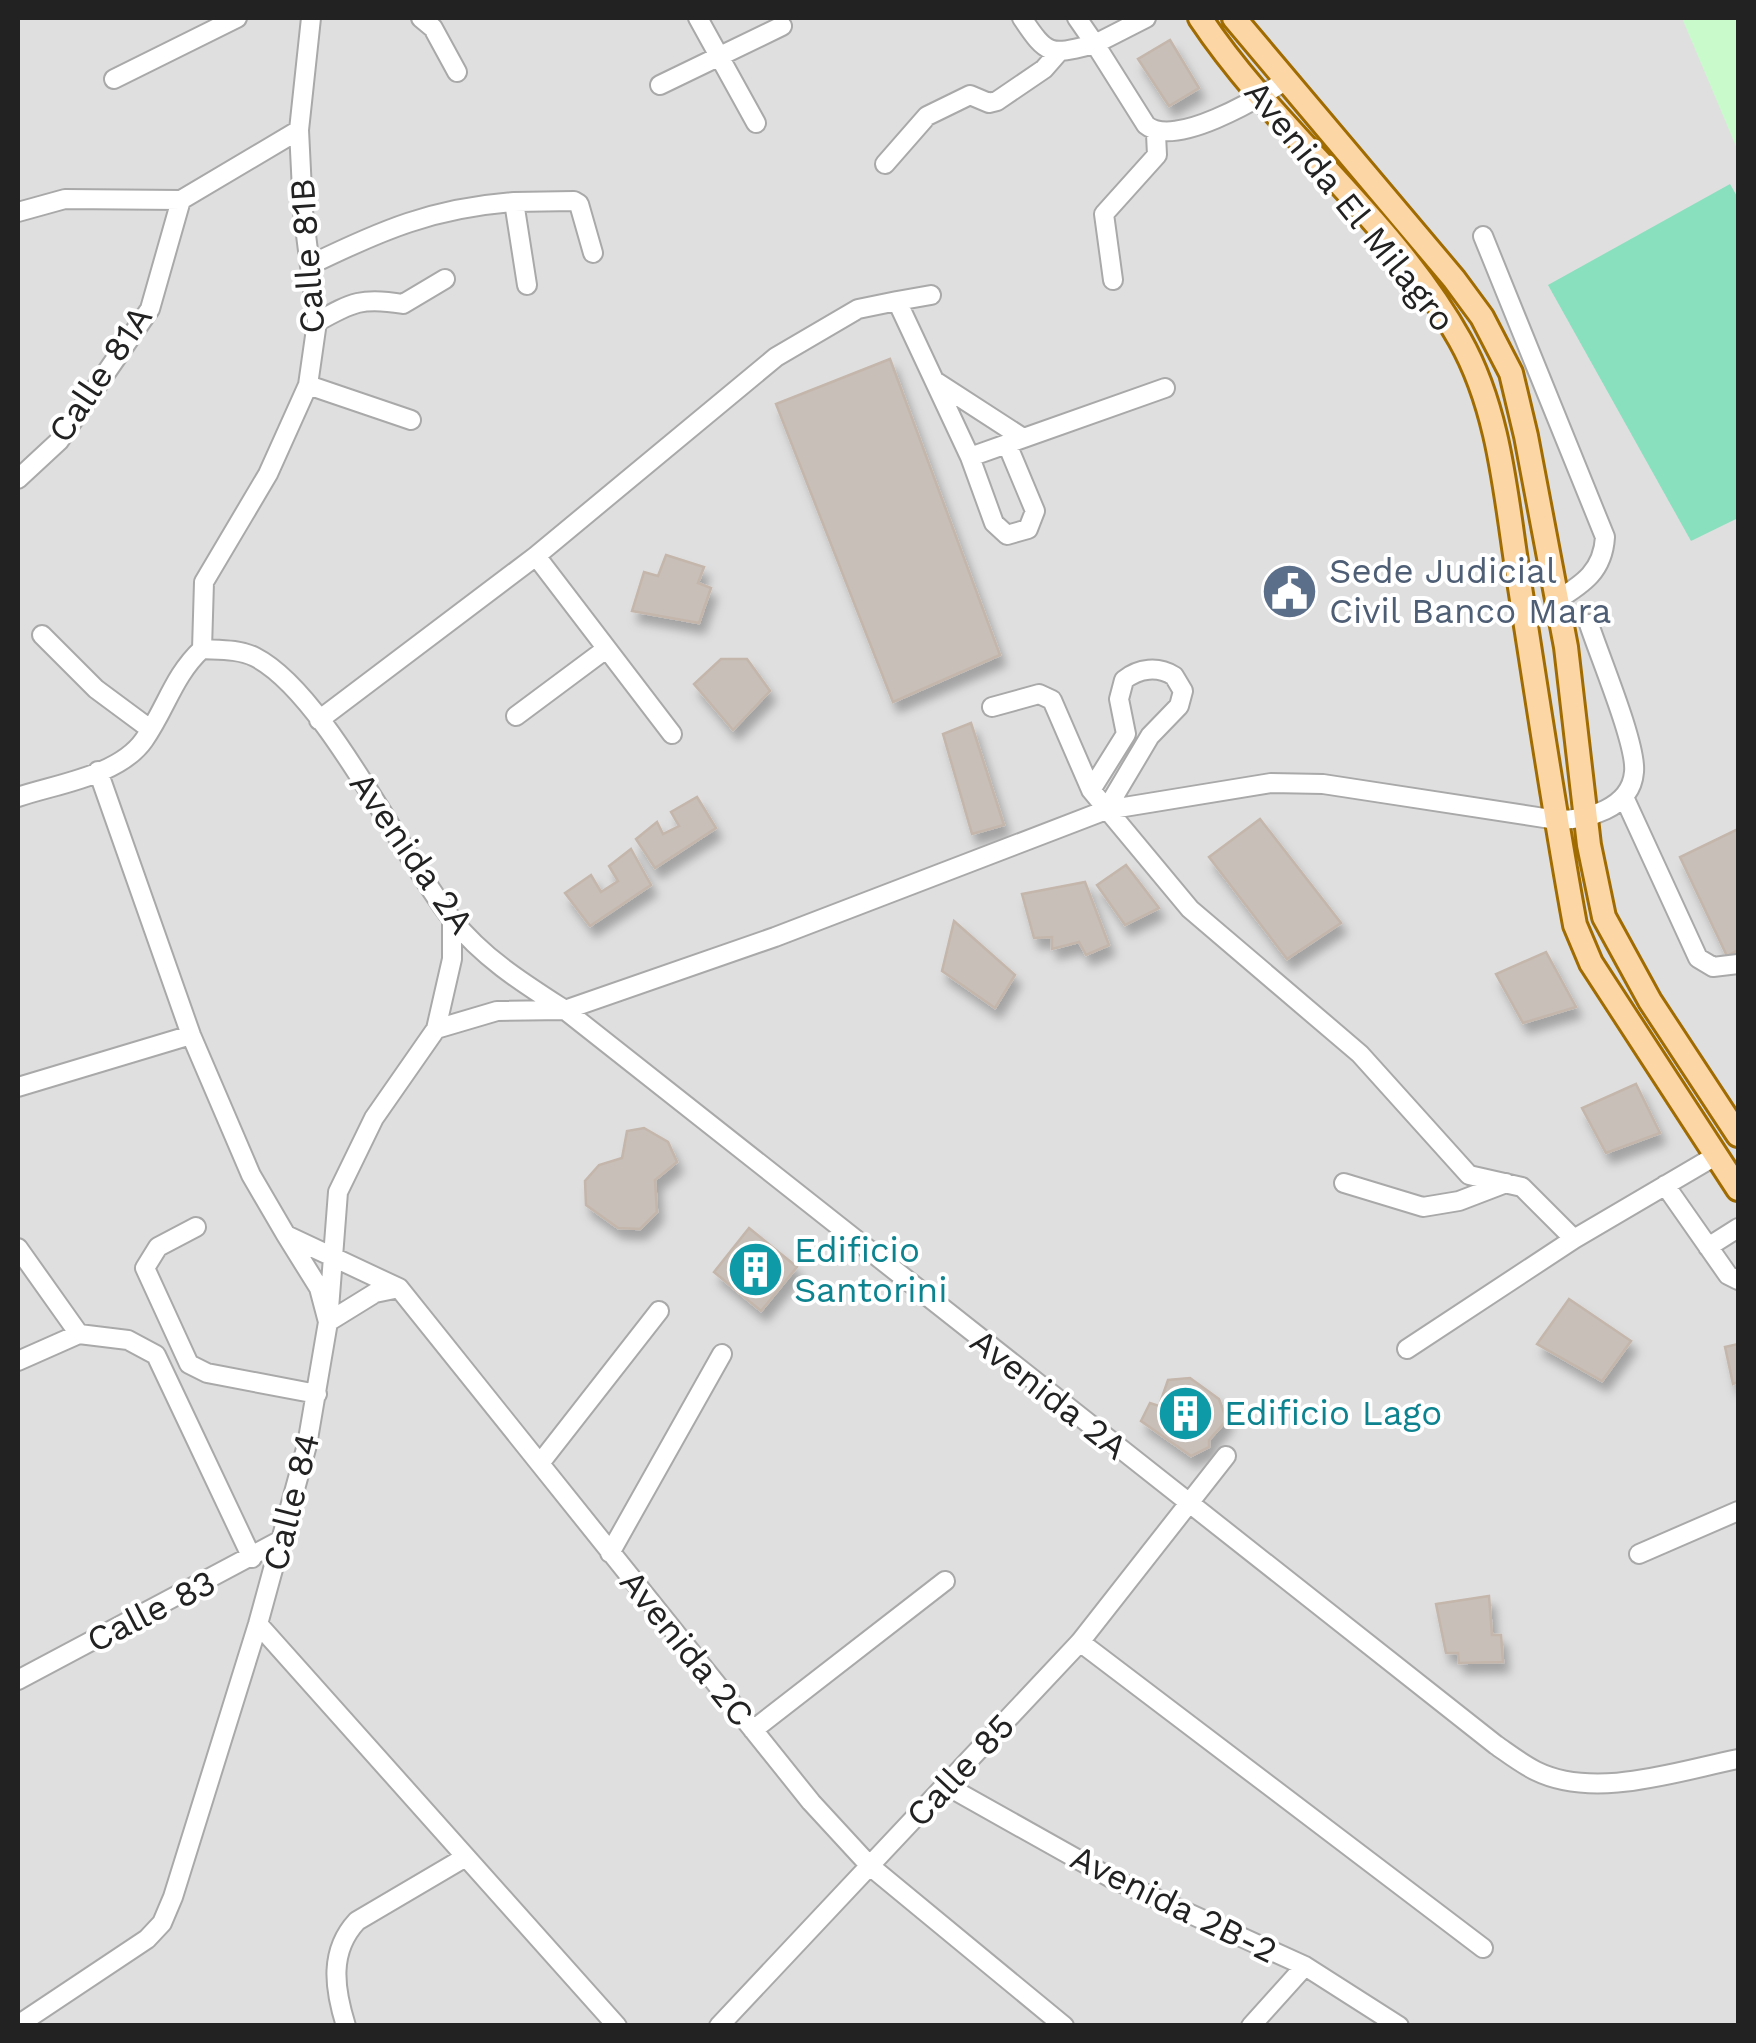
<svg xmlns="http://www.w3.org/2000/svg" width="1756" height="2043" font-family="'Work Sans',sans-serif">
<defs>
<filter id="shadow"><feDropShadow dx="5.5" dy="10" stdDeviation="5" flood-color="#0004"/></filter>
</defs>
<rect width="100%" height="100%" fill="#f2efe9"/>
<!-- residential -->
<path fill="#e0dfdf" d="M18,18H1738V2025H18Z"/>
<!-- park -->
<path fill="#c8facc" d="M1682,18H1738V151Z"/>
<!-- pitch -->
<path fill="#88e0be" d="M1730,184L1738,198V518L1691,541L1548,285Z"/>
<!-- building -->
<path fill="#c7bfb8" stroke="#c4b6ab" stroke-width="2.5" filter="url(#shadow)" d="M1170,40L1199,88L1169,106L1138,59Z
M890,359L1000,655L893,702L776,404Z
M666,555L704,567L698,583L711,588L699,623L632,611L644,572L658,576Z
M721,659H747L770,691L733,730L694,684Z
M971,723L1004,825L972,834L943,734Z
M697,797L716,828L655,868L636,839L657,822L663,834L679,826L671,812Z
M1260,819L1341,923L1287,959L1209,857Z
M1738,829V950L1727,956L1680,857Z
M631,849L651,885L590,926L565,893L591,875L601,892L618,881L609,866Z
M1126,865L1159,908L1125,925L1097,885Z
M1085,882L1109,945L1086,955L1079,942L1052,949V937L1034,938L1022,894Z
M954,921L1015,975L995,1008L942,971Z
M1546,952L1576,1007L1523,1023L1496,974Z
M1636,1084L1660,1133L1606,1153L1582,1108Z
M644,1128L668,1142L677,1162L655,1180L657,1212L640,1229L618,1228L586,1205L585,1181L599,1165L622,1158L627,1131Z
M749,1228L797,1267L761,1311L714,1272Z
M1569,1299L1631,1341L1602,1381L1537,1344Z
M1738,1344V1382L1733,1384L1725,1347Z
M1190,1378L1219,1399L1227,1420L1209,1440V1447L1191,1456L1141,1421L1150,1403L1159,1406L1168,1380Z
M1489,1596L1492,1635H1501L1503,1662L1459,1663L1458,1653H1446L1436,1604Z"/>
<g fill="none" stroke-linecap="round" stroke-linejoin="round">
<defs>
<path id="minor" d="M421,18L433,28L457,72
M698,18L756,123
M1022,18C1048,57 1050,55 1095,44L1077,18
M1146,18L1095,44L1146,125C1174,149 1258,99 1286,80
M114,79L237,18
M660,85L782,26
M885,164L927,116L970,95L989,103L997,101L1044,69L1058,53
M514,202L574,201L579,204L593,253
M18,212L65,199L181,200L299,130
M1483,236L1605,537C1603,571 1583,584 1557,600
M310,265C382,230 433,208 514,202L527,285
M1113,280L1104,214L1157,155L1156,134
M897,301L931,295
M317,322C352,302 363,297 403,304L445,279
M935,381L1023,438
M308,385L411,420
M970,457L1165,388
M18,479L59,441L150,309L181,200
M536,556L672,734
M42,635L96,689L150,729
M202,649C219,650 239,649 255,657C324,692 400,854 452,919C483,958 523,983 565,1010L1496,1745C1509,1754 1522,1764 1536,1771C1595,1800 1678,1771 1738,1759
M202,649L204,582L268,474L308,385L317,322L303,211L299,130L311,18
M992,707L1039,694L1052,700L1091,790L1190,909L1360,1054L1469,1175L1522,1187L1574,1239
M516,716L606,649
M319,720L536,556L776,357L858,309L897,301L970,457L994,523L1007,535L1028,529L1035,511L1007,444
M98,771L191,1035L251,1175L286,1235L399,1288L811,1802L870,1866L1064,2026
M1091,790L1126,734L1119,699L1124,680C1139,668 1158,666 1174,676L1183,691L1179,706L1150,736L1106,810
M18,797C56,784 119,776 144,740C166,709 173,676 202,649
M1624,797L1698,958L1713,967L1738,964
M436,1029L497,1011L565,1010L775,937L1106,810L1271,783L1323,784L1557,820C1586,820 1631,809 1634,772C1637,745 1599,655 1589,624
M18,1087L191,1035
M1344,1183L1423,1207L1459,1201L1506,1183
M1665,1185L1728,1275L1738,1280
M196,1227L158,1247L145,1268L189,1364L207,1373L317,1394
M286,1235L319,1288L328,1322L375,1293L399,1288
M1708,1247L1738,1228
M18,1248L79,1334L18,1361
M79,1334L128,1340L156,1355L252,1558
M1407,1349L1574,1239L1717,1155
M541,1462L659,1311
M610,1553L722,1354
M1639,1554L1738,1511
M258,1624L617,2026
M1080,1642L1483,1948
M18,1680L283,1539
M753,1730L945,1581
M947,1786L1111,1878L1305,1966L1399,2026
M18,2025L147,1939L162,1923L173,1897L258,1624L307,1445L328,1322L338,1192L374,1118L436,1029L452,959V919
M346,2026C334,1988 329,1951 357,1921L464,1858
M719,2026L1080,1642L1226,1456
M1251,2026L1305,1966"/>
<path id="major" d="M1200,18C1276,132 1393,220 1460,340C1501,413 1506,501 1519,581C1537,696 1554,811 1575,925L1591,963L1738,1189
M1234,18L1454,279L1482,317L1511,373L1526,436L1566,647L1589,845L1604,917L1650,1001L1738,1135"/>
</defs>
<!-- minor casing -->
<use href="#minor" stroke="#a9a9a9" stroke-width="22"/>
<!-- major casing -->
<use href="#major" stroke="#a06b00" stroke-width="28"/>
<!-- minor -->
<use href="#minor" stroke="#fff" stroke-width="18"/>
<!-- major -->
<use href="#major" stroke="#fcd6a4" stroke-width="22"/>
</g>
<!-- icons -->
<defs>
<symbol id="civic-disc" viewBox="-11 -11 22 22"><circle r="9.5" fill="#5c6f8a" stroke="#fff"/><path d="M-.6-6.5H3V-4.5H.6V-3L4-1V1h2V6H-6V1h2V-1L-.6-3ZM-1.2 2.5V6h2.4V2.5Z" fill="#fff"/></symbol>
<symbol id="building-disc" viewBox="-11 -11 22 22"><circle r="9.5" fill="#0f9aa8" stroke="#fff"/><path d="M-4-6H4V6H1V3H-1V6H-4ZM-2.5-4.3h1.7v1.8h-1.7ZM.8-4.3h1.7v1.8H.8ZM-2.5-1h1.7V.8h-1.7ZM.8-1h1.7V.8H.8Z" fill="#fff"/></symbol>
</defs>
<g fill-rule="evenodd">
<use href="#civic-disc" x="1258" y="560" width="63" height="63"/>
<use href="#building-disc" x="724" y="1238" width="63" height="63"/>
<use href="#building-disc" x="1154" y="1382" width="63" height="63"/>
</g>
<g text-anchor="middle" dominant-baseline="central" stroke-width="8" stroke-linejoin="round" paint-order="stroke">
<!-- street labels -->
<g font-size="35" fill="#222" stroke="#fff">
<text transform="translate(1350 206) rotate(51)">Avenida El Milagro</text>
<text transform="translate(307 256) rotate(-94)">Calle 81B</text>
<text transform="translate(100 374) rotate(-56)">Calle 81A</text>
<text transform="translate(412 853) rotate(55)">Avenida 2A</text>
<text transform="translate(1049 1394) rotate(38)">Avenida 2A</text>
<text transform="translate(291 1502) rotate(-76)">Calle 84</text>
<text transform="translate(151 1611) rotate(-27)">Calle 83</text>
<text transform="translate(687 1648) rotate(51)">Avenida 2C</text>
<text transform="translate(960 1770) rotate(-47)">Calle 85</text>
<text transform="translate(1174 1904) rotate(26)">Avenida 2B-2</text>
</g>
<!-- service labels -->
<g font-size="35" fill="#4e5e75" stroke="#fff" text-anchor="start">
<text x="1329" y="571">Sede Judicial<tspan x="1329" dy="40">Civil Banco Mara</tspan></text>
</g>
<!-- culture labels -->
<g font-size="35" fill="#0d838f" stroke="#fff" text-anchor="start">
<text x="794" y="1250">Edificio<tspan x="794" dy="40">Santorini</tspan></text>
<text x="1224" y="1413">Edificio Lago</text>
</g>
</g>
<!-- border -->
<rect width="1756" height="2043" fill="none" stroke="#222222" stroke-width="40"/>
</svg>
